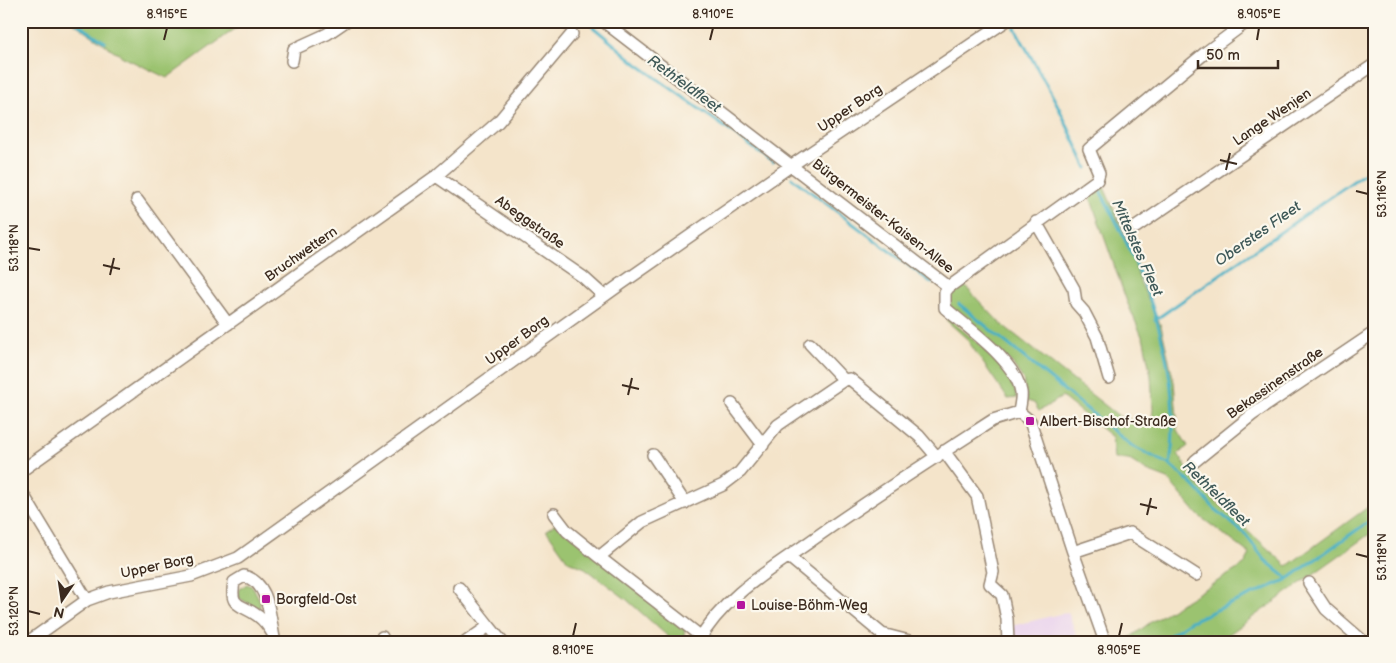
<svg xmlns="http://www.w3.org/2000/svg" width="1396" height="663" font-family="'Balsamiq Sans',sans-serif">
<rect width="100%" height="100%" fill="#fbf7ec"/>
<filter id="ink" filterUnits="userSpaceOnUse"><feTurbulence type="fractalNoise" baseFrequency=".02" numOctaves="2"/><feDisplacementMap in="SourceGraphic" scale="10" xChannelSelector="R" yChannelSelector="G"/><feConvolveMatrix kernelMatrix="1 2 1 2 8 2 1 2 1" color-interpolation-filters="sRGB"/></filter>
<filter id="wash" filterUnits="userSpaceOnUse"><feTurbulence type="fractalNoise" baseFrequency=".0096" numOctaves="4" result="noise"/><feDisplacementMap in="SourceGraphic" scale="20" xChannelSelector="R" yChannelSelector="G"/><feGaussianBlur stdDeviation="1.12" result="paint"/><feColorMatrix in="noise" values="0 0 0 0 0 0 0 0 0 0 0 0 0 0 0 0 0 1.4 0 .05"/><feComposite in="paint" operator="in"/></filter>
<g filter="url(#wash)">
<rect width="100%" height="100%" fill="#f4e4ca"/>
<!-- built -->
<path fill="#e9d1ed" d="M1068,612L1079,642H1013L1012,626Z"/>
<!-- green -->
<path fill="#9bc36f" stroke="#6b7646" d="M71,21H246L167,78L123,57Z
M1103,185L1129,244L1140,282L1161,326L1174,382L1178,430L1188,446L1178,454L1199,486L1287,566L1375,502V530L1218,642H1124L1151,622L1244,565L1250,554L1198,515L1168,479L1147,471L1128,459H1114L1112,437L1062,397L1039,411L1034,403L1027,401L1023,379L1012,363L951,307C948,295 953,291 961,282L1000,323L1120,417L1151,425L1153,410L1151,376L1144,341L1127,302L1089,194Z
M949,319C974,340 1010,365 1017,398L1008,399L966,338L946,320Z
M557,523L685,628L683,642H674L626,599L585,568L568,561L546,530Z
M247,584L253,587L260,601V607L256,608L239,598V589Z"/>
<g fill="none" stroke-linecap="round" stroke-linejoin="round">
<!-- stream -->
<path stroke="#46b0c5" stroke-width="3" d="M73,21L105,42
M586,21L637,64L773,162
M1015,28L1057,104L1087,168
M792,178L932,283
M1098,187C1144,270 1185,369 1170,465
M959,304L1132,446L1170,465L1193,485L1214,508L1245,534L1265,560L1288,579
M1155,320L1375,166
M1160,642L1191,621L1288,579L1375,517"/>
</g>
</g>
<g filter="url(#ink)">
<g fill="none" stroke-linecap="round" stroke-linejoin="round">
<defs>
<path id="minor" d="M603,21L949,287L945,292V308C968,328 1016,361 1021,392C1022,398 1020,406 1019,412
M292,61L294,49L327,34L346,21
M436,176L583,277L604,296
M137,200L228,324
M1036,222L1074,289L1076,303L1084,312L1097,337L1109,378
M1136,227L1375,64
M949,287L1097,180L1099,173L1089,149L1205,53L1248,21
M810,344L844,380
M732,404L763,445
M944,451L977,496L993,572L990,584L1002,595L1007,619L1008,642
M653,455L685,503
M1195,461L1252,415L1375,332
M21,471L436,176L498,122L572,34
M21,491L87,600
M554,514L567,531L599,557
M1073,552L1130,533L1196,575
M789,557L882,634L913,642
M1309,583L1326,609L1364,642
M459,588L489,626
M273,634C269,627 265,621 258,616C241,603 229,609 234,582L244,576C271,583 269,619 275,642
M382,637L384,642
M28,642L87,600L109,592L191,576L238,558L621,284L792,165L1006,21
M466,642L489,626L502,642
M698,642C722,598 768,571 808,543C868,500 931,460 993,420L1019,412L1030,421L1073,552L1105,642
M708,642L599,557L642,522L723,485L740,472L778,425L844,380L850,379L919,436L937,457"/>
</defs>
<!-- minor casing -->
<use href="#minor" stroke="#988774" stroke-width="14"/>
<!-- minor -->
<use href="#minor" stroke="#fff" stroke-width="11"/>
</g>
</g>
<!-- ticks -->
<path fill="none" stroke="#3b2a1e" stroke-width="2" d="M164,40L167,28M710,40L713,28M1257,40L1259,28M1220,160L1237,164M1226,170L1230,153M1356,191L1368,194M28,248L40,250M103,265L120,269M110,275L114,258M622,385L639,389M628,395L632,378M1140,504L1157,508M1147,515L1151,498M1356,554L1368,557M28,611L40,614M573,636L576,623M1119,636L1122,623"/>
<!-- markers -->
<g fill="#b5179e" stroke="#fbf7ec" stroke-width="2">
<rect x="1025" y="416" width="10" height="10" rx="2.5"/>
<rect x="261" y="594" width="10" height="10" rx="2.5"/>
<rect x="736" y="600" width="10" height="10" rx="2.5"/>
</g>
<g text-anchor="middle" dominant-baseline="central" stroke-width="4.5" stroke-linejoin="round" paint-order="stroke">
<!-- street labels -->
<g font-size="14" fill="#3b2a1e" stroke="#fbf7ec">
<text transform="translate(850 108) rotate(-34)">Upper Borg</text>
<text transform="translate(1272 117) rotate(-34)">Lange Wenjen</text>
<text transform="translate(883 216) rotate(38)">Bürgermeister-Kaisen-Allee</text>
<text transform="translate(530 222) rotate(35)">Abeggstraße</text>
<text transform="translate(301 254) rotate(-35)">Bruchwettern</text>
<text transform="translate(517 340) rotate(-36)">Upper Borg</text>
<text transform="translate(1275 383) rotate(-35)">Bekassinenstraße</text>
<text transform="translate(157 566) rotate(-12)">Upper Borg</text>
</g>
<!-- poi labels -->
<g font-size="14" fill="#3b2a1e" stroke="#fbf7ec" text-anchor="start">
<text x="1040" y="421">Albert-Bischof-Straße</text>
<text x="276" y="599">Borgfeld-Ost</text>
<text x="751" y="605">Louise-Böhm-Weg</text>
</g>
<!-- water labels -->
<g font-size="15" font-style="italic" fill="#3f5958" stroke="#fbf7ec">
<text transform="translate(684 84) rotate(36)">Rethfeldfleet</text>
<text transform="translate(1258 234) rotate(-35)">Oberstes Fleet</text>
<text transform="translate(1137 248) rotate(66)">Mittelstes Fleet</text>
<text transform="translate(1216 494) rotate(44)">Rethfeldfleet</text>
</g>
</g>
<!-- margin -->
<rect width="1396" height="663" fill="none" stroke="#fbf7ec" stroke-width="55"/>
<!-- north arrow -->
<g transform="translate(62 600) rotate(193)" stroke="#fbf7ec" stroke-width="4" paint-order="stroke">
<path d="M0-4L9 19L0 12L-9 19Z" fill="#3b2a1e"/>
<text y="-8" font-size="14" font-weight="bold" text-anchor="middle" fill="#3b2a1e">N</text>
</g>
<!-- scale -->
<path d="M1198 60v8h80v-8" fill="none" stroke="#3b2a1e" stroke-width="2.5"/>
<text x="1206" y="60" font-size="15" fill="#3b2a1e" stroke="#fbf7ec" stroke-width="4" paint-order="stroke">50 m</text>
<rect x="28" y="28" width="1340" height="608" fill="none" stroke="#3b2a1e" stroke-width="2"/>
<g font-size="12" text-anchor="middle" fill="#3b2a1e">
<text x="167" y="18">8.915°E</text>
<text x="713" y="18">8.910°E</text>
<text x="1259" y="18">8.905°E</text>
<text transform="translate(1382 194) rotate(-90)" y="4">53.116°N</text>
<text transform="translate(14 248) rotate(-90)" y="4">53.118°N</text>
<text transform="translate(1382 557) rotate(-90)" y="4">53.118°N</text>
<text transform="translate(14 611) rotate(-90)" y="4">53.120°N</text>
<text x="573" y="654">8.910°E</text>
<text x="1119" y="654">8.905°E</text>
</g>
</svg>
